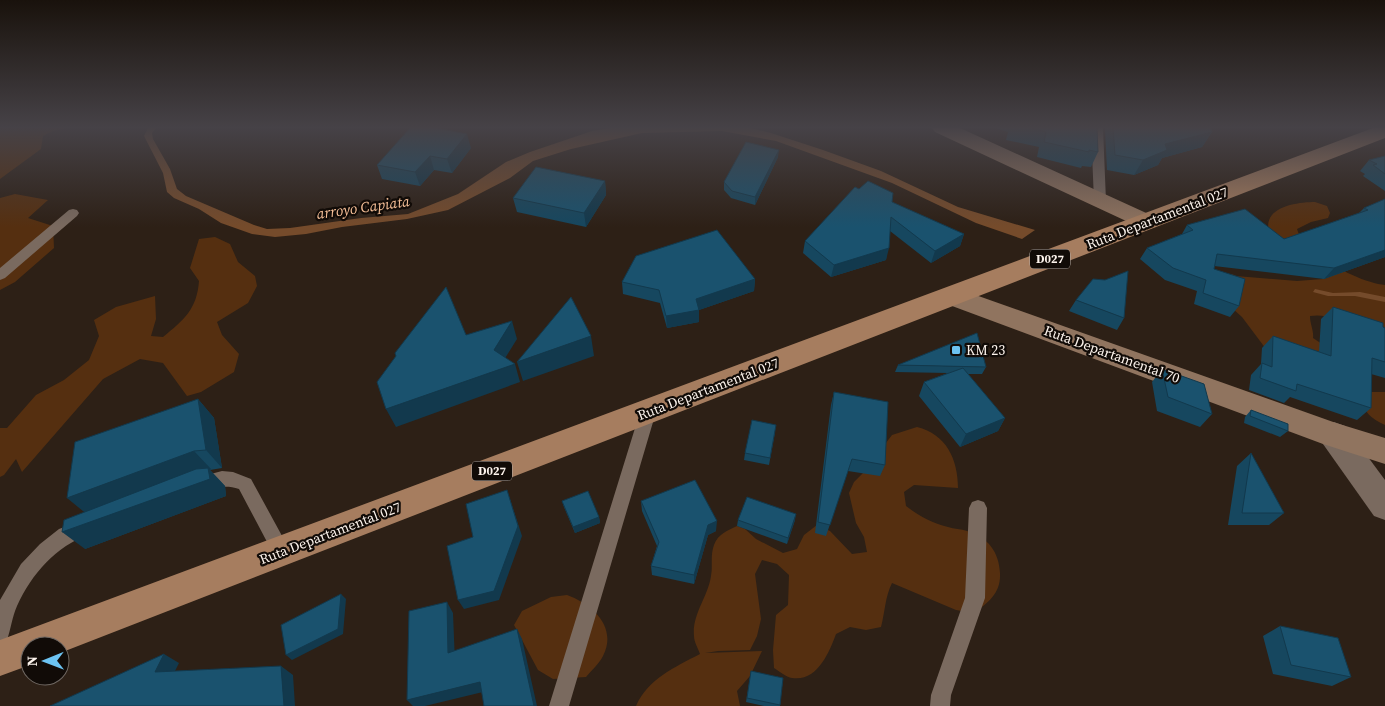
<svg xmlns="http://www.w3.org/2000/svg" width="1385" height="706" font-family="'Source Serif 4',serif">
<rect width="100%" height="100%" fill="#2d2016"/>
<!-- green -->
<path fill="#552f10" d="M67,128L53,131L43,136L41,149L0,179V128Z
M15,194L48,200L28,218L53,226L54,248L15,282L0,290V198Z
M1315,202L1327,206L1330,213L1328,218L1311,222L1297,229C1304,254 1360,283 1385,285V339C1363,330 1334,312 1310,316C1310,324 1314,331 1313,338L1343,358L1266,349L1242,317L1232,308L1214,280L1232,274L1236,276L1297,281L1323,279L1269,232C1262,207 1297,202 1315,202Z
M215,237L230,244L238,262L255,276L257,286L248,303L217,322L222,335L239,354L234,372L201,392L187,396L163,363L140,359L103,379L22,472L16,459L4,475L0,477V428H7L36,395L64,380L89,360L99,336L94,320L116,307L155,296L156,319L151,336L163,337C184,320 197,309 199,281L190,268L199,239Z
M1372,392H1385V425C1371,418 1363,413 1362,396Z
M917,427C946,434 958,459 958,488L914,485L904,492L906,506C919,516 932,523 948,527C954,529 961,529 967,531C988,537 999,552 1000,573C1001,593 989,602 974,613L956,610L892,583C885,597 885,612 881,627L866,630L850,627L836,634C829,653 817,682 792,678C786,677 779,671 774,668L773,650L776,615L788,605L789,575L777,564L762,560L755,574L761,619L757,636L750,650L718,651L705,653L762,651L750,676L737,691L740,706H636C648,679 675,667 700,654C698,648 694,642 694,636C692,614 708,597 711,576C713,566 710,556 714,545C718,534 727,531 737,526L745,529L756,539L783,553L797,549L804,535L817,525L830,531L852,554L867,552L864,537L856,523L849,493L854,482L863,473L892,435Z
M567,595C592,604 618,627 603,656C599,664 591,671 586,677L553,679L538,670L514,625L522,611L551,597Z"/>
<!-- water -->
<path fill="#754b2b" d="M148,128H156L152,133L153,139L170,169L177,189L186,196L254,225L267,229L290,228L361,218L408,214L458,194L506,162L530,152L592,131L611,128H750L771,133L823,150L881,171L958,207L1035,230L1022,239L976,223L892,183L776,141L722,131L642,133L571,149L533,161L510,178L448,210L407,219L342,227L306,234L275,237L252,234L221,223L199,209L174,198L167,192L163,173L144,136Z
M1315,289L1333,293L1360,292L1385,297V302L1355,296H1328L1313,292Z"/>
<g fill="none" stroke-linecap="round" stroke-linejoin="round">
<!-- service -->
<path fill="#7a6a5f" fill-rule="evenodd" d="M1091,128H1103L1106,201L1100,205L1094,201Z
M73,209L77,210L79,213L77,216L5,278L0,280V268L69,210Z
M648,405L654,407L656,412L569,706H549L640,412L642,407Z
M222,471L233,472L251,479L287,545L290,551L287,557L281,560L275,557L239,489C219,482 205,494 192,489L189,484L192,479Z
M978,500L984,502L987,508L985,598L951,695L950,706H930L931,695L965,598L969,508L972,502Z
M83,520L89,522L92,528L89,534C56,547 32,573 17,606C12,617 11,629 7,640L0,643V600L21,564L40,544L59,529Z"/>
<!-- minor -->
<path fill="#7a6a5f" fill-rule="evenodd" d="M1334,422L1345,426L1385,480V520L1374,516L1323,444L1319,435L1323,426Z"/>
<!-- secondary -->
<path fill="#90745f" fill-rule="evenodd" d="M932,128H960L1155,217L1159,222L1155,227L1147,230L1139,227L935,132Z
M953,287L1336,423L1385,438V464L1323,444L944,303L940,296L944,289Z"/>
<!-- primary -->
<path fill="#a67d5f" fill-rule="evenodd" d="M1373,128H1385V138L60,653V646H30V665L0,676V640Z"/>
</g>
<!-- wall -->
<path fill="#16475f" d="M995,128H1097L1098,152L1091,167L1082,166L1081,168L1037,157L1039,147L1006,140L1008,132Z
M1105,128H1211L1212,132L1202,147L1162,158L1158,165L1134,175L1107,170Z
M471,148L452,173L434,170L420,186L382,179L377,165Z
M1385,156V191L1363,176L1365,174L1360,171L1369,160Z
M778,157L755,205L731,198L724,190V182Z
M605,181L606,195L586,227L517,212L513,198Z
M1385,199V257L1324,279L1214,266V269L1239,306L1230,317L1194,304L1197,291L1165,280L1140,259L1147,248L1182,234L1187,225L1284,239L1359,213L1364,208Z
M892,202L964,234L960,246L931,263L890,231L886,260L831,277L803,253L805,241Z
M755,279L754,291L699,310V322L667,328L660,303L623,294L622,282Z
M1076,300L1124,318L1117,330L1069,311Z
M1333,307L1385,328V378L1371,374V408L1357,420L1290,397L1284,403L1249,390L1251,375L1261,364L1262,348L1273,336L1319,352L1321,319Z
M898,365L986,367L982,374H968L1005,418L998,431L960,447L919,396L924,382L948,373L895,372Z
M1162,369L1212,414L1200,427L1157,411L1152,382Z
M834,392L885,465L880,476L848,471L826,536L815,533L831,405Z
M198,399L214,418L222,468L210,470L225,486L226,496L85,549V512Z
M1251,410L1288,431L1280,437L1244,423L1245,417Z
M775,432L769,465L744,460L745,453Z
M1251,453L1284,513L1269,525H1228L1237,466Z
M562,501L599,517L600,523L575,533L564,507Z
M641,501L716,531L708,535L694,584L652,575L651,566L657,546L642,511Z
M738,520H795L787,544L737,526Z
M1280,626L1351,677L1332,686L1273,674L1263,636Z
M751,671L783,678L780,706H764L746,702Z"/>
<!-- shaded-wall -->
<path fill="#12394d" d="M1212,132L1202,147L1162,158L1158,165L1134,175L1143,160L1165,144Z
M467,134L471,148L452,173L447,159Z
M779,150L778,157L755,205V197Z
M430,156L434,170L420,186L415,172Z
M605,181L606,195L586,227L584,213Z
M964,234L960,246L931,263L935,251Z
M889,248L886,260L831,277L834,265Z
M1385,250V257L1324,279L1334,268Z
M755,279L754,291L699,310V322L667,328L666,316L696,299Z
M512,321L517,339L499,368L494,350Z
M591,336L594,356L523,381L517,362Z
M515,364L520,382L396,427L386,409Z
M198,399L214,418L222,468L206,450Z
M1005,418L998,431L960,447L966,434Z
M194,451L211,469L210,470L225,486L226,496L85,549L62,532L89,516L67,498Z
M507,490L522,536L499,600L464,609L458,600Z
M796,514L795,520L787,544L788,538Z
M599,517L600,523L575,533L573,527Z
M717,521L716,531L708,535L694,584V575L708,525Z
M341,594L346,599L343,634L292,660L286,655Z
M447,602L453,613L455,663L448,653Z
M517,629L522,639L537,706H534Z
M164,654L179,663L170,681L155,672Z
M281,666L293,675L295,706H284Z
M480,682L487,691L425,706H413L407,700Z"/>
<!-- building -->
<path fill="#1a526e" stroke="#12394d" d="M410,128H437L467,134L447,159L430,156L415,172L377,165Z
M1032,128H1097L1098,152L1089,150V152L1044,142L1046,132Z
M1113,128H1211L1212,132L1165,144L1167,150L1143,160L1115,155Z
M746,142L779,150L755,197L732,191L724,182Z
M1385,156V174L1373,165L1377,164L1369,160Z
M536,167L605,181L584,213L513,198Z
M868,181L893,193L892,202L964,234L935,251L891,217L889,248L834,265L805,241L855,187L859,189Z
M1385,199V250L1334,268L1217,254L1214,269L1245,279L1239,306L1203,293L1206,280L1173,268L1147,248L1193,230L1187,225L1245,209L1284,239L1368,210L1364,208Z
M717,230L755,279L696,299L699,310L666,316L659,290L622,282L636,256Z
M1128,271L1124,318L1076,300L1093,279L1105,280Z
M446,287L466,335L512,321L494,350L515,364L386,409L377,382L396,356L395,353Z
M571,297L591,336L517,362Z
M1333,307L1383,323V327L1385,328V362L1372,358L1371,408L1297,384L1296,391L1260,378L1262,363L1272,367L1273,336L1331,356Z
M977,333L986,367L898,365Z
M963,368L1005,418L966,434L924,382Z
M1162,369L1204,384L1212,414L1168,397Z
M834,392L888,402L885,465L852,459L830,525L818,522Z
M198,399L206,450L194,451L67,498L75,442Z
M1251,410L1288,424V431L1250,416Z
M752,420L776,425L770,458L745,453Z
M1251,453L1284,513H1242Z
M208,468L210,479L62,532L64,520L196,469Z
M695,480L717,521L708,525L694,575L651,566L659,542L641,501Z
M507,490L518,526L494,591L458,600L447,546L473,537L466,504Z
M588,491L599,517L573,527L562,501Z
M747,497L796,514L788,538L738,520Z
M341,594L338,629L286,655L281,625Z
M447,602L448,653L517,629L534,706H484L480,682L407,700L409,611Z
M1280,626L1338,638L1351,677L1291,665Z
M164,654L155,672L281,666L284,706H50Z
M751,671L783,678L780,705L747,698Z"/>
<!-- sky -->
<linearGradient id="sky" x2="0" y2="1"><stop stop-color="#19120c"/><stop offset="0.56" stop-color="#464247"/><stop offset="1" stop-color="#464247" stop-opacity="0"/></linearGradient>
<rect width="1385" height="227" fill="url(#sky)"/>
<!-- markers -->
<rect fill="#6cc3f2" stroke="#110b07" stroke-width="2" x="951" y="345" width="10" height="10" rx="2.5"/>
<g text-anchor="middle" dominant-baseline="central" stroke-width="4.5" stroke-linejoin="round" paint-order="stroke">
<!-- shield labels -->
<g fill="#110b07" stroke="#b6ada7" stroke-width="1">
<rect x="1030" y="249.5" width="40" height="19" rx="4"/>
<rect x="472" y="461.5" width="40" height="19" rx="4"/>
</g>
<g font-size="12" font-weight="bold" fill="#fcf3ec">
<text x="1050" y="259">D027</text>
<text x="492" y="471">D027</text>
</g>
<!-- street labels -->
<g font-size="14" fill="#fcf3ec" stroke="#110b07">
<text transform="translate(1157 218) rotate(-21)">Ruta Departamental 027</text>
<text transform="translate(1112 354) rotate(20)">Ruta Departamental 70</text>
<text transform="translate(708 389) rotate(-21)">Ruta Departamental 027</text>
<text transform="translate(330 533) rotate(-21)">Ruta Departamental 027</text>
</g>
<!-- poi labels -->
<g font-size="14" fill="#fcf3ec" stroke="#110b07" text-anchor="start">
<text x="966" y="350">KM 23</text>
</g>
<!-- water labels -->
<g font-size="15" font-style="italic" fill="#f8c199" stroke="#110b07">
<text transform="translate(363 207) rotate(-8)">arroyo Capiata</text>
</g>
</g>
<!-- north arrow -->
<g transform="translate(45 661) rotate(269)"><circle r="24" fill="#110b07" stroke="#6f6863"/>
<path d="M0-4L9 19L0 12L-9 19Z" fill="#6cc3f2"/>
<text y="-8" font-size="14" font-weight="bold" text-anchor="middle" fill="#fcf3ec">N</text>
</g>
</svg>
